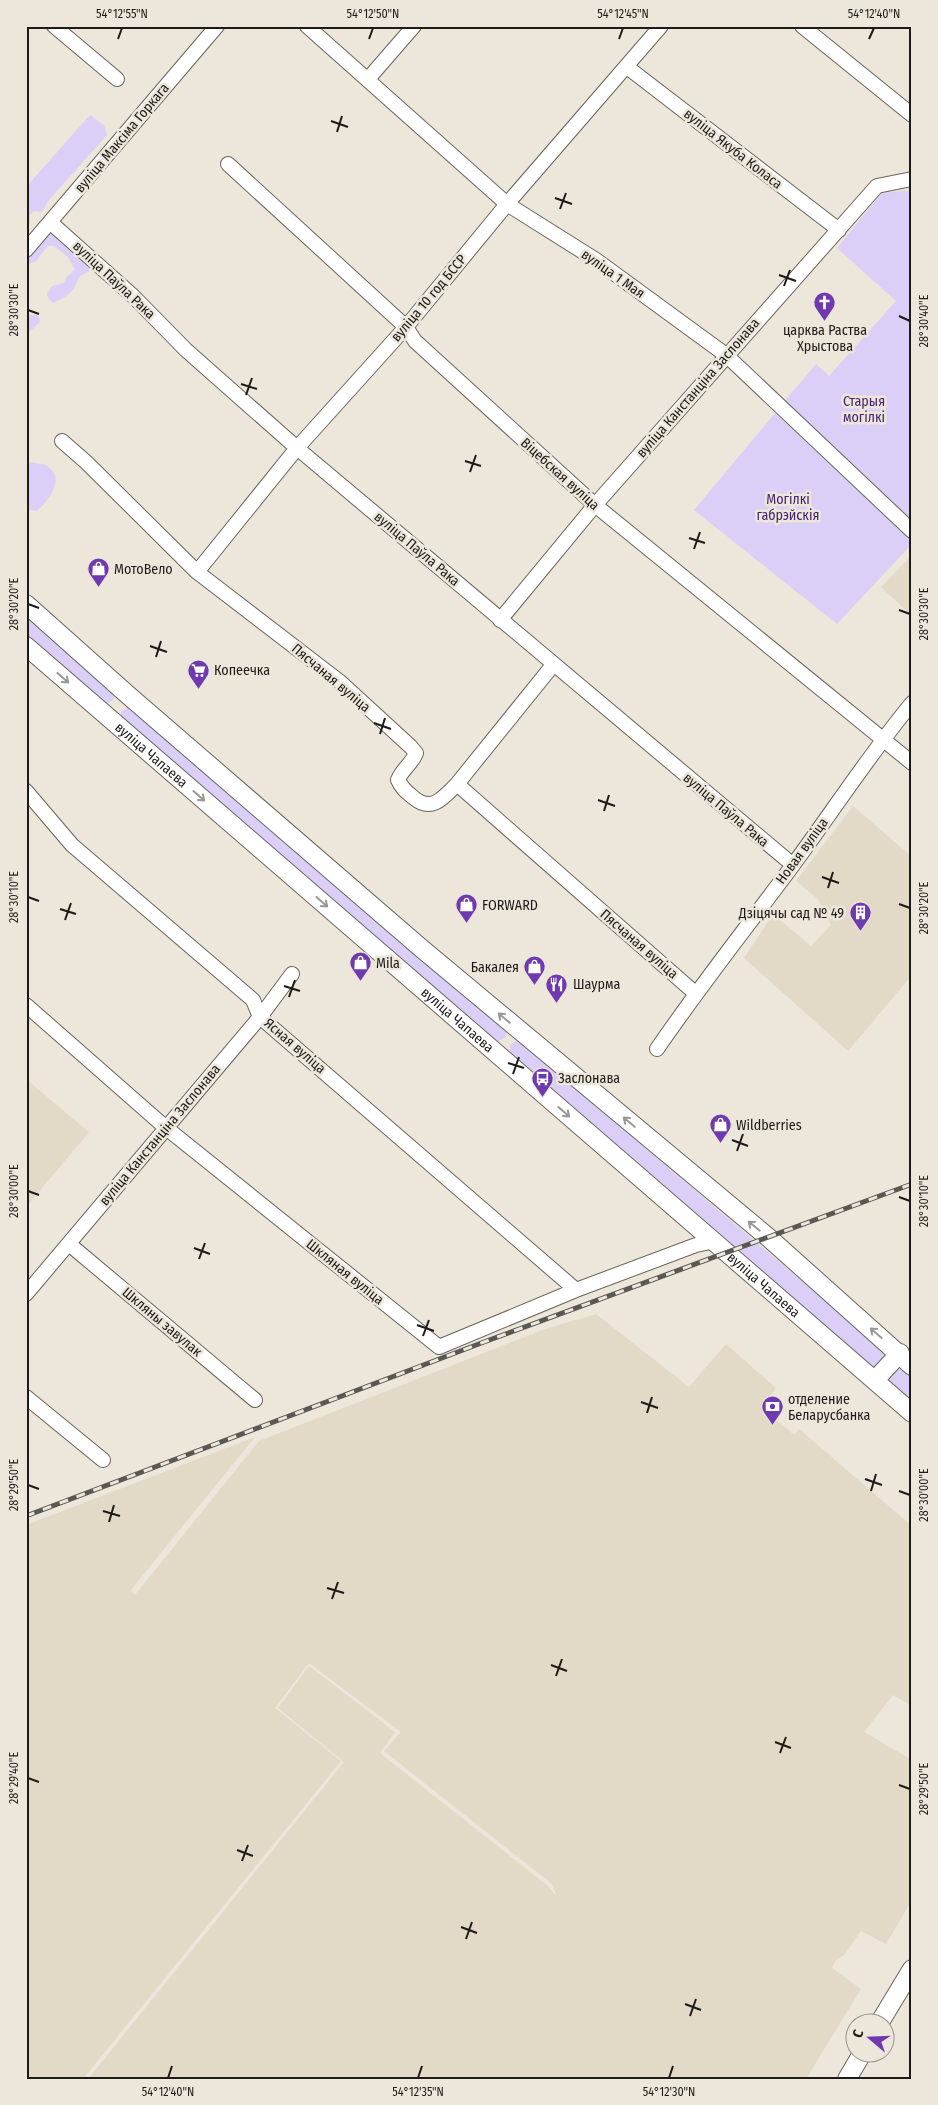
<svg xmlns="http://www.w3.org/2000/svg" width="938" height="2105" font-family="'Fira Sans Condensed',sans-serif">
<rect width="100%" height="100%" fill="#ece6db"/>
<!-- built -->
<path fill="#e3d9c7" d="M912,555V616L881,587Z
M853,806L912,857V975L848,1051L744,958L773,914L811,946L831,925L818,899L796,881Z
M26,1079L89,1132L26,1207Z
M596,1314L689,1387L726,1344L776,1388L761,1407L794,1435L799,1429L912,1526V1706L893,1695L864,1732L912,1760V1900L886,1944L861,1931L844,1955L836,1960L832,1968L861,1989L806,2079H88L344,1762L278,1708L309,1666L395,1732L380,1753L549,1887L557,1897L552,1884L384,1751L401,1732L309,1663L275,1708L341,1761L83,2079H26V1525L255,1437L130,1591L135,1595L259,1441L545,1329Z"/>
<!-- green -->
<path fill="#dccff7" d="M90,115L104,125L107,135L48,201L42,212L34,211L30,215V223L26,227V187Z
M912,190V522L783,403L816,364L829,376L896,301L837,248L882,193Z
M52,233L57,235L89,262V271L79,277C74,292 67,297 53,303L48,298L47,294L52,286L64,283L66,278L75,269L68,257L54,246H48L36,261L27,265C25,252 40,238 52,233Z
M28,315H38L40,322L28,333L26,317Z
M776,412L912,537V544L837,624L694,510Z
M26,461C32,463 40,463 45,465C68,477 48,501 37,511L26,509Z
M26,613L116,694L113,700L105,705L26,640Z
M130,705L508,1027L506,1037L499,1041L489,1038L121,719V712Z
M518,1040L883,1350L885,1358L878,1367L870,1366L509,1053L511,1044Z
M896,1369L903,1370L912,1375V1404L889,1382V1378Z"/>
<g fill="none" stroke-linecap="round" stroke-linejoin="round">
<defs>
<path id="minor" d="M54,26L117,79
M307,26L507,204L596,260L726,355L912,531
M802,26L912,115
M627,67L839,230
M368,79L414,26
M228,164L406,327L415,341L595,505L912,763
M50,222L133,296L186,350L297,448L793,865
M26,250L217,26
M62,441L86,462L197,572L339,681L411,747L416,753C412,764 402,769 398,780C402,789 407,792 414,798C432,813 444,797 457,784L695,993
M197,572L297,448L406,327L507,204L661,26
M500,620L595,505L877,186L912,179
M457,784L553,665
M26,791L72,845L253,1000L260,1017L576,1290
M26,1005L165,1127L439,1347L576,1290L696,1245L715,1241
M657,1049C700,986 747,927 793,865C833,811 869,755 912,703
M69,1244L255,1400
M26,1294L260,1017L292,974
M26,1397L103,1460"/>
<g id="major">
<path d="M26,604L128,695L421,948L769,1238L912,1366"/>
<path id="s1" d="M26,646L912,1413"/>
<path d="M875,1380L900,1353"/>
<path d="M880,2022L912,1969"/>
<path d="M847,2079L863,2052"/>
</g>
</defs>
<!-- minor casing -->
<use href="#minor" stroke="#6a645b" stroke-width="16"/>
<!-- major casing -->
<use href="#major" stroke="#6a645b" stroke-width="20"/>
<!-- minor -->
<use href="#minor" stroke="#fff" stroke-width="14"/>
<!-- major -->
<use href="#major" stroke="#fff" stroke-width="18"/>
<defs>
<path id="rail" d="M26,1516L484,1342L912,1184"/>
</defs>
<!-- rail casing -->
<use href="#rail" stroke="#5b5752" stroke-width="5"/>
<!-- rail -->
<use href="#rail" stroke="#ece6db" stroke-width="3" stroke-dasharray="9" stroke-linecap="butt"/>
</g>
<!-- one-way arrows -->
<defs><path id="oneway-shaft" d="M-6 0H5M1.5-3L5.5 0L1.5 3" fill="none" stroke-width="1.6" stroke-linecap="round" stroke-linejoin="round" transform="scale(1.25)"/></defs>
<g stroke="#999897">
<use href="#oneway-shaft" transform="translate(63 678) rotate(41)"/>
<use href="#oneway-shaft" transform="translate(199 796) rotate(41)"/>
<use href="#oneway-shaft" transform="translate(322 902) rotate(41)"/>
<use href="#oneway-shaft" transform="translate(504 1018) rotate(-140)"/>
<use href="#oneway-shaft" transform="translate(564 1112) rotate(41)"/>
<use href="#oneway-shaft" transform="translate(629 1122) rotate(-140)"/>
<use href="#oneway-shaft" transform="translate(754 1226) rotate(-141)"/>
<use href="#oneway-shaft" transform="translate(876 1333) rotate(-139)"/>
</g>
<!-- ticks -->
<path fill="none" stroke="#1d1a17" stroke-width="2" d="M118,39L122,28M369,39L373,28M619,39L623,28M869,39L874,28M331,121L348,127M337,132L342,116M555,198L572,204M560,209L566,193M779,275L796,281M784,286L790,270M28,310L39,314M899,316L910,321M241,384L257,389M246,395L252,378M465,461L481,466M470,472L476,455M689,538L705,543M694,549L700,532M28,604L39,608M899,610L910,614M150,646L167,652M156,657L161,641M374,723L391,729M380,734L385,718M598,800L615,806M604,811L609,795M822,877L839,883M828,888L833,872M28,897L39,901M899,904L910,908M60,909L76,914M65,920L71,903M284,986L300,991M289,997L295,980M508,1063L524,1068M513,1074L519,1057M732,1140L748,1146M737,1151L743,1134M28,1191L39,1195M899,1197L910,1201M194,1248L210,1254M199,1259L205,1243M417,1325L434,1331M423,1336L429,1320M641,1402L658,1408M647,1413L652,1397M865,1479L882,1485M28,1485L39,1489M871,1491L876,1474M899,1491L910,1495M103,1511L120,1516M109,1522L114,1505M327,1588L344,1593M332,1599L338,1582M551,1665L567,1671M556,1676L562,1659M775,1742L791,1748M780,1753L786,1737M28,1778L39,1782M899,1785L910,1789M237,1850L253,1856M242,1861L248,1845M461,1927L477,1933M466,1939L472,1922M685,2004L701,2010M690,2016L696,1999M168,2078L172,2066M418,2078L422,2066M669,2078L673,2066"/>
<!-- icons -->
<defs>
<symbol id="church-pin" viewBox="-11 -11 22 30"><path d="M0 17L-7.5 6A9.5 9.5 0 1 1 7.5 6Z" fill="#6f39af" stroke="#ece6db"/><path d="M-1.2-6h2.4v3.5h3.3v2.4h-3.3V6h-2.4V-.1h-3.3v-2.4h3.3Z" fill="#fff"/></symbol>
<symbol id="shop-pin" viewBox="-11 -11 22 30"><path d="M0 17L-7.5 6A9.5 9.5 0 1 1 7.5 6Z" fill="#6f39af" stroke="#ece6db"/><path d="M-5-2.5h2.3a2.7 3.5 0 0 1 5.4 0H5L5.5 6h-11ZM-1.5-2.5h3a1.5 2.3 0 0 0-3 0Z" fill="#fff"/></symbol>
<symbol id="supermarket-pin" viewBox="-11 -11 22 30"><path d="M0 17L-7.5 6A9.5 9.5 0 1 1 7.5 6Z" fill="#6f39af" stroke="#ece6db"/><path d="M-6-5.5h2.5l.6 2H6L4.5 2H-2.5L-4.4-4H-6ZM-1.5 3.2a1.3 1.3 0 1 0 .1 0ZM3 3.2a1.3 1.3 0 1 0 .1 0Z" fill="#fff"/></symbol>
<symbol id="building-pin" viewBox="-11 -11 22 30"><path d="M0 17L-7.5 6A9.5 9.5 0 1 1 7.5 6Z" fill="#6f39af" stroke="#ece6db"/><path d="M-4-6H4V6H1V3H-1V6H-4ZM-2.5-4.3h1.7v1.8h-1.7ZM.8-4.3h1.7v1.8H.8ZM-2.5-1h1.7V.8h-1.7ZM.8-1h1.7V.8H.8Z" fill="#fff"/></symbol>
<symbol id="restaurant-pin" viewBox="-11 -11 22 30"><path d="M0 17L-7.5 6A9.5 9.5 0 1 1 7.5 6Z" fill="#6f39af" stroke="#ece6db"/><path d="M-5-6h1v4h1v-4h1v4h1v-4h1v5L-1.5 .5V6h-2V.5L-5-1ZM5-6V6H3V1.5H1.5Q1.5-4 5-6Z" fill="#fff"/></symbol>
<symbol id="bus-pin" viewBox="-11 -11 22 30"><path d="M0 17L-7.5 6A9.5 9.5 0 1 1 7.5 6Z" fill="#6f39af" stroke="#ece6db"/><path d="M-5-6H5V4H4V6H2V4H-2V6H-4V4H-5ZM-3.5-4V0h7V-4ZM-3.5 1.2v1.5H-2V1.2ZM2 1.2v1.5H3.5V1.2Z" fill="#fff"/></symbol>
<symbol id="bank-pin" viewBox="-11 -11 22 30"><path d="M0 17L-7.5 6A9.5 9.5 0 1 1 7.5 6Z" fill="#6f39af" stroke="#ece6db"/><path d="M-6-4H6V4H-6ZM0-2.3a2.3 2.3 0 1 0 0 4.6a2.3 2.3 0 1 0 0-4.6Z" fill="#fff"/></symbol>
</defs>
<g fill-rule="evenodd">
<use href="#church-pin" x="812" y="290" width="25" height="34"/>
<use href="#shop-pin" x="86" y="556" width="25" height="34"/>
<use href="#supermarket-pin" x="186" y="658" width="25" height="34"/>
<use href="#shop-pin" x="454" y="892" width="25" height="34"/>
<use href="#building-pin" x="848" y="900" width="25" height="34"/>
<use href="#shop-pin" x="348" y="950" width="25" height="34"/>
<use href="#shop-pin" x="522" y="954" width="25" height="34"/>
<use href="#restaurant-pin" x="544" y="972" width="25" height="34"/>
<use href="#bus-pin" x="530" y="1066" width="25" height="34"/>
<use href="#shop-pin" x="708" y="1112" width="25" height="34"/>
<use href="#bank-pin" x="760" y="1394" width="25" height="34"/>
</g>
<g text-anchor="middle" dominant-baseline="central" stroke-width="5" stroke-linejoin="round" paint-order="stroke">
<!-- street labels -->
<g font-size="14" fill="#1d1a17" stroke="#ece6db">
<text transform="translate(122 138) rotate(-50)">вуліца Максіма Горкага</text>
<text transform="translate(733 149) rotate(38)">вуліца Якуба Коласа</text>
<text transform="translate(613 274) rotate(35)">вуліца 1 Мая</text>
<text transform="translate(114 280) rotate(43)">вуліца Паўла Рака</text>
<text transform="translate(429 298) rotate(-50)">вуліца 10 год БССР</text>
<text transform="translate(698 388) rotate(-49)">вуліца Канстанціна Заслонава</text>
<text transform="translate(560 474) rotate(42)">Віцебская вуліца</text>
<text transform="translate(417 549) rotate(40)">вуліца Паўла Рака</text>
<text transform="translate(331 678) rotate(40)">Пясчаная вуліца</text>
<text stroke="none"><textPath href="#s1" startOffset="166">вуліца Чапаева</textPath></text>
<text transform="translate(726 810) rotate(40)">вуліца Паўла Рака</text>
<text transform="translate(802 851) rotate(-54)">Новая вуліца</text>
<text transform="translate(639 944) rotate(41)">Пясчаная вуліца</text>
<text stroke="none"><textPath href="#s1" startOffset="571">вуліца Чапаева</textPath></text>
<text transform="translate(295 1046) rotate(41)">Ясная вуліца</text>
<text transform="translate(160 1135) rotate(-50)">вуліца Канстанціна Заслонава</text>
<text transform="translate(345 1272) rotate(39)">Шкляная вуліца</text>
<text stroke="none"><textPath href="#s1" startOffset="976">вуліца Чапаева</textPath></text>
<text transform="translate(162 1322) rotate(40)">Шкляны завулак</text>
</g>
<!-- poi labels -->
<g font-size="14" fill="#1d1a17" stroke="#ece6db" text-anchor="start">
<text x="825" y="330" text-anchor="middle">царква Раства<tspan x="825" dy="16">Хрыстова</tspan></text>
<text x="114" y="569">МотоВело</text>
<text x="214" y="670">Копеечка</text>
<text x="482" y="905">FORWARD</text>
<text x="844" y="913" text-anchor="end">Дзіцячы сад № 49</text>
<text x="376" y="963">Mila</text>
<text x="519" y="967" text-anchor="end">Бакалея</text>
<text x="573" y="984">Шаурма</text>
<text x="558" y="1078">Заслонава</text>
<text x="736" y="1125">Wildberries</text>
<text x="788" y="1399">отделение<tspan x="788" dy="16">Беларусбанка</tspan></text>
</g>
<!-- park labels -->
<g font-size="14" fill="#452070" stroke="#ece6db">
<text x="864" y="401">Старыя<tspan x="864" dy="16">могілкі</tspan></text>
<text x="788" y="499">Могілкі<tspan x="788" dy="16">габрэйскія</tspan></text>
</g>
</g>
<!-- border -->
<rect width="938" height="2105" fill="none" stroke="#ece6db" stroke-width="55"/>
<!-- north arrow -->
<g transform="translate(870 2038) rotate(289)"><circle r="24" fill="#ece6db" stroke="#99948d"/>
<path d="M0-4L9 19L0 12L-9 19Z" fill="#6f39af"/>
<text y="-8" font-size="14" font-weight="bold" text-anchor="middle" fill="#1d1a17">С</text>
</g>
<rect x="28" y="28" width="882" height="2050" fill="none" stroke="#1d1a17" stroke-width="2"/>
<g font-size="12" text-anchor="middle" fill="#1d1a17">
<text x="122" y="18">54°12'55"N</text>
<text x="373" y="18">54°12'50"N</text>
<text x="623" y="18">54°12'45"N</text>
<text x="874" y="18">54°12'40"N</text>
<text transform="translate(14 310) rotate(-90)" y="4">28°30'30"E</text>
<text transform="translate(924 321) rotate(-90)" y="4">28°30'40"E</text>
<text transform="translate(14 604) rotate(-90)" y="4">28°30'20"E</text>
<text transform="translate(924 614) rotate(-90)" y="4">28°30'30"E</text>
<text transform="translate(14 897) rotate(-90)" y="4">28°30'10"E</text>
<text transform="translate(924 908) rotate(-90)" y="4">28°30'20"E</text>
<text transform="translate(14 1191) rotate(-90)" y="4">28°30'00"E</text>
<text transform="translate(924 1201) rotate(-90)" y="4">28°30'10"E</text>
<text transform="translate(14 1485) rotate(-90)" y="4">28°29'50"E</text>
<text transform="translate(924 1495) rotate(-90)" y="4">28°30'00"E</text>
<text transform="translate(14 1778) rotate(-90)" y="4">28°29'40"E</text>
<text transform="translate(924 1789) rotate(-90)" y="4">28°29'50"E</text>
<text x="168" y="2096">54°12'40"N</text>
<text x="418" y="2096">54°12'35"N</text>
<text x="669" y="2096">54°12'30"N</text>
</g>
</svg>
